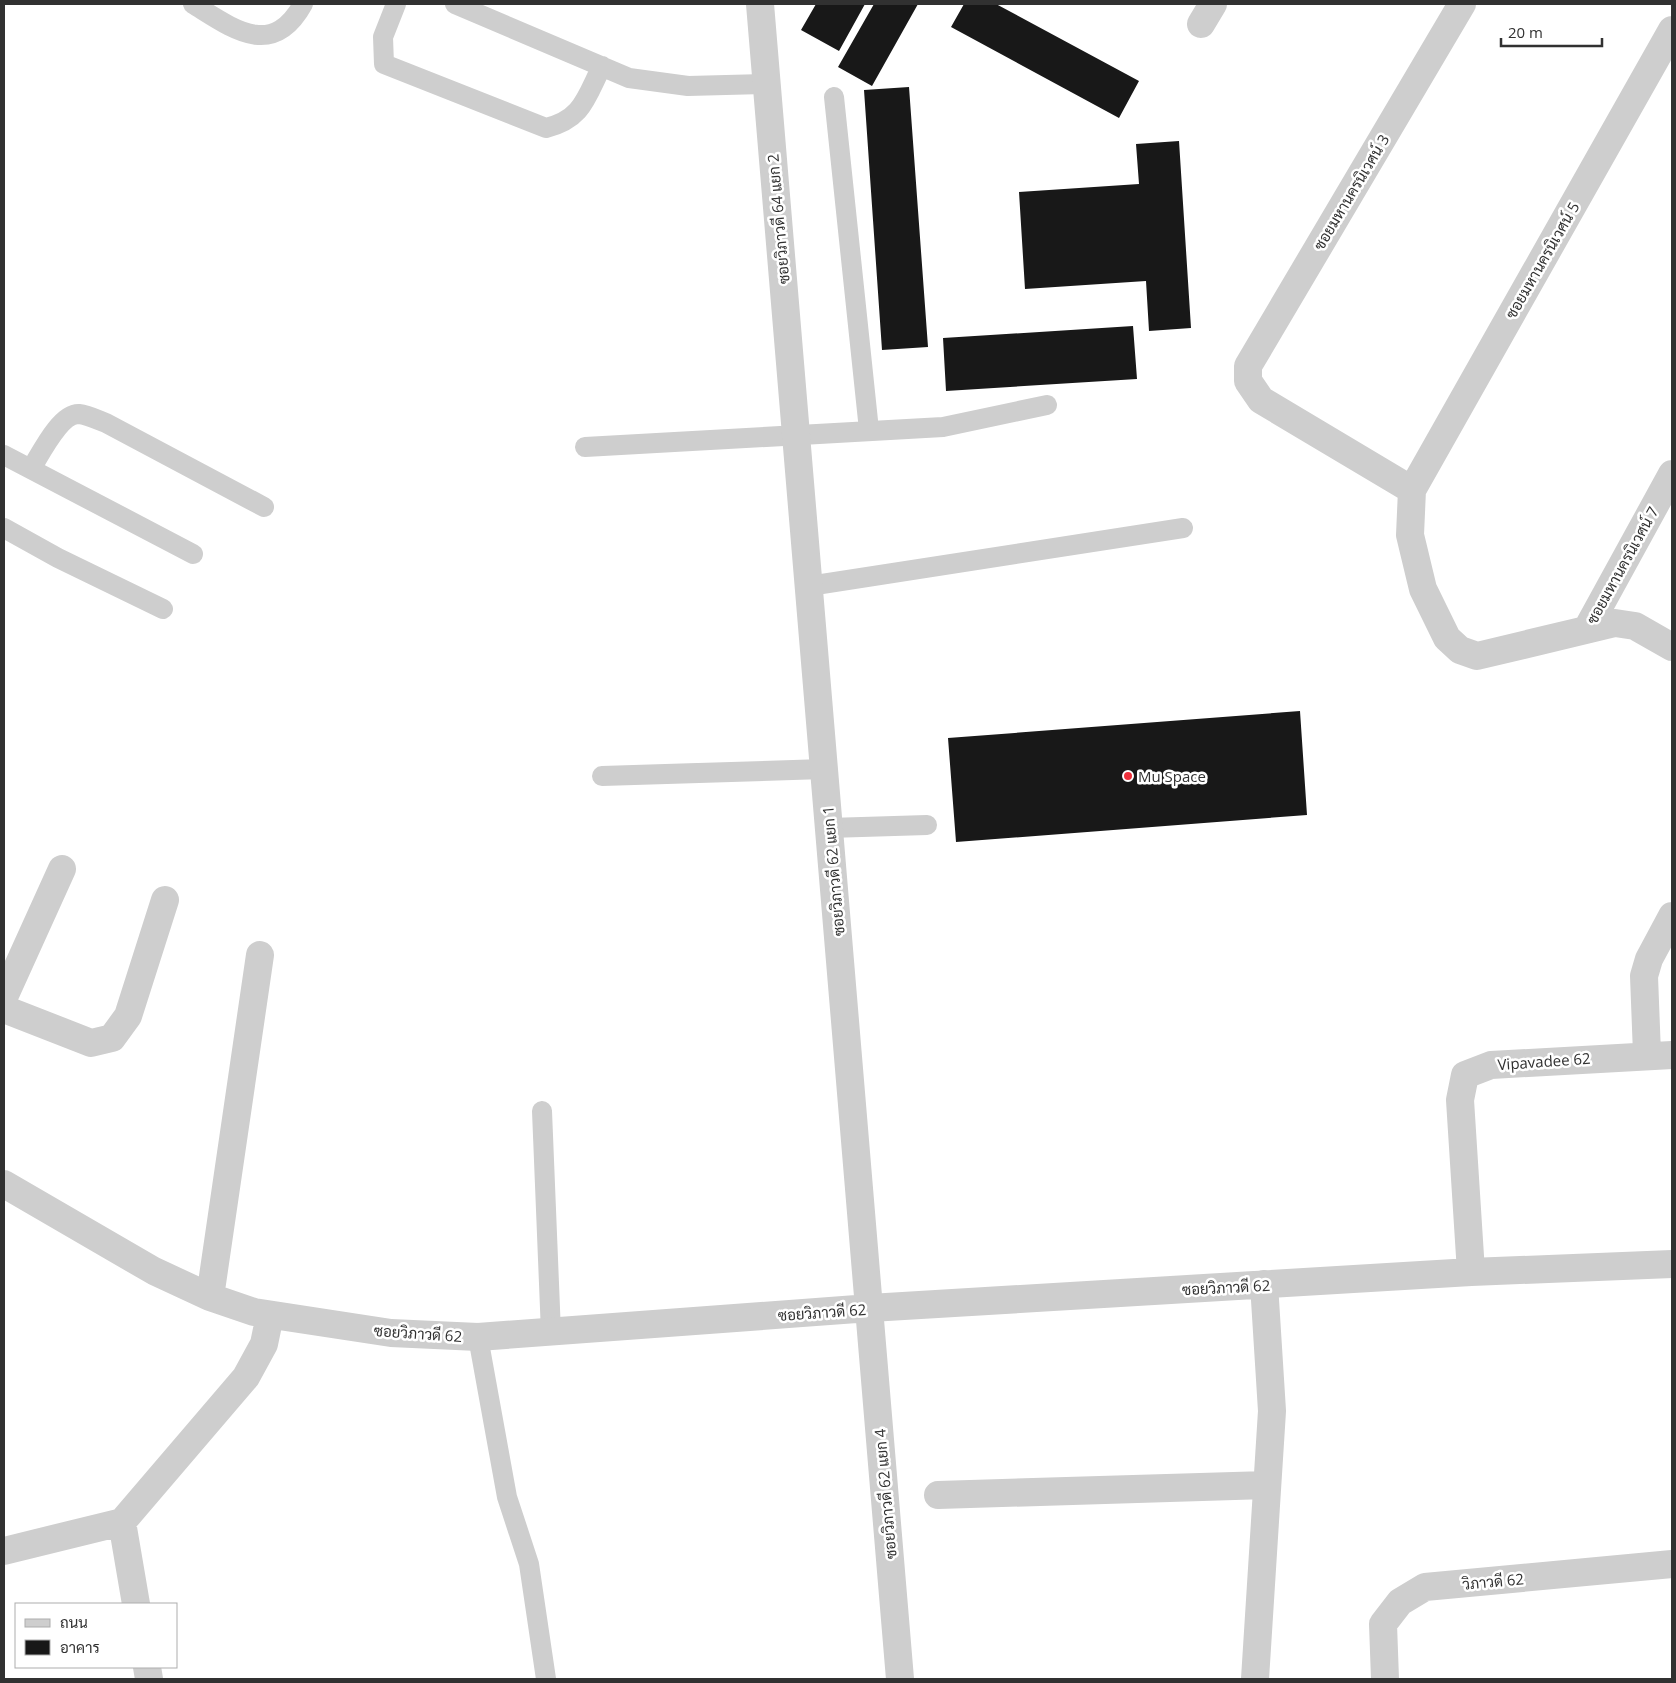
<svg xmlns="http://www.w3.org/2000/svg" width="1676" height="1683" font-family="'Open Sans',Sarabun,sans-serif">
<rect width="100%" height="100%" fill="#fff"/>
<!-- building -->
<path fill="#181818" d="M816,4H865L839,51L801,30Z
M874,4H918L872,86L838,67Z
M964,4H996L1139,81L1119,118L951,27Z
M909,87L928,347L882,350L864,90Z
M1179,141L1191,328L1149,331L1146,281L1025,289L1019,192L1139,184L1136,144Z
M1133,326L1137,379L946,391L943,338Z
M1300,711L1307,815L956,842L948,738Z"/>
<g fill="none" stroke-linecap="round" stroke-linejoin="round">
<!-- service -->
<path stroke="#cecece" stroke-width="20" d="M193,4C232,28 272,60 303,4
M396,4L383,37L384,64L546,128C583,119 586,97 602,66
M455,4L629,78L688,86L767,84
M834,97L869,430
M585,447L943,427L1047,405
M4,455L193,554
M31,469C40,455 60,413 79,414C88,415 98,420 106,423L264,507
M4,528L58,558L163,609
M809,586L1183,528
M602,776L824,769
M829,828L927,825
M542,1111L551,1333
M478,1337L507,1497L529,1564L546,1679"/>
<!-- minor -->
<path stroke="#cecece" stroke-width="28" d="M760,4L900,1679
M1462,4L1248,366V381L1261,400L1412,490L1410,535L1423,589L1447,638L1460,650L1477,656L1615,623L1635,626L1672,647
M1201,24L1213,4
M1412,490L1672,30
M1587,629L1672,474
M4,997L62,869
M4,1009L91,1043L112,1038L128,1016L165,900
M1647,1054L1644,976L1649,959L1672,916
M4,1184L154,1271L210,1297L254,1312L391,1333L478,1337L870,1308L1471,1272L1672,1264
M1471,1272L1460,1100L1465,1075L1491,1065L1672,1055
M210,1297L260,955
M938,1495L1267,1485
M4,1551L122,1522
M136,1604L122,1522L246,1377L264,1344L270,1315
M147,1667L149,1679
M1255,1679L1272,1411L1264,1284
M1385,1679L1383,1624L1400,1602L1425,1587L1672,1564"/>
</g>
<!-- markers -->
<circle fill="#ec2f3a" stroke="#fff" stroke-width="2" cx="1128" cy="776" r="5"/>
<g text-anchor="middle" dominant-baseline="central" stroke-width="5" stroke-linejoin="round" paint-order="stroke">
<!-- street labels -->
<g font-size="15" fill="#313131" stroke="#fff">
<text transform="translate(1351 192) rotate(-59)">ซอยมหานครนิเวศน์ 3</text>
<text transform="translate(778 219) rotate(-95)">ซอยวิภาวดี 64 แยก 2</text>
<text transform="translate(1542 260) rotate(-60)">ซอยมหานครนิเวศน์ 5</text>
<text transform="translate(1622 565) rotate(-61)">ซอยมหานครนิเวศน์ 7</text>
<text transform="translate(833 871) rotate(-95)">ซอยวิภาวดี 62 แยก 1</text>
<text transform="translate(1544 1061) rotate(-4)">Vipavadee 62</text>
<text transform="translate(1226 1287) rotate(-3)">ซอยวิภาวดี 62</text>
<text transform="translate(822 1312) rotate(-4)">ซอยวิภาวดี 62</text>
<text transform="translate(418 1333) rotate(4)">ซอยวิภาวดี 62</text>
<text transform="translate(885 1494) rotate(-95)">ซอยวิภาวดี 62 แยก 4</text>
<text transform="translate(1493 1581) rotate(-5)">วิภาวดี 62</text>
</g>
<!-- poi labels -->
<g font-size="15" fill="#313131" stroke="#fff" text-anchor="start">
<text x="1138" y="776">Mu Space</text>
</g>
</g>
<!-- border -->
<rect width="1676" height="1683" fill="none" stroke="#313131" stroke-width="10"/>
<!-- legend -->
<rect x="15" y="1603" width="162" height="65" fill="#ffffff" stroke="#adadad"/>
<rect x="25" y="1619" width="25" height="8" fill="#cecece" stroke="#adadad"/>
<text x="60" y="1628" font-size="15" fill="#313131">ถนน</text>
<rect x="25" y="1640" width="25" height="15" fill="#181818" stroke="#adadad"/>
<text x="60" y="1653" font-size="15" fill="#313131">อาคาร</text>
<!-- scale -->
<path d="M1501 38v8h101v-8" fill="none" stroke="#313131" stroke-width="2.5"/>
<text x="1508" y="38" font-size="15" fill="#313131" stroke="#ffffff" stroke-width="4" paint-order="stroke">20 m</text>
</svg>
